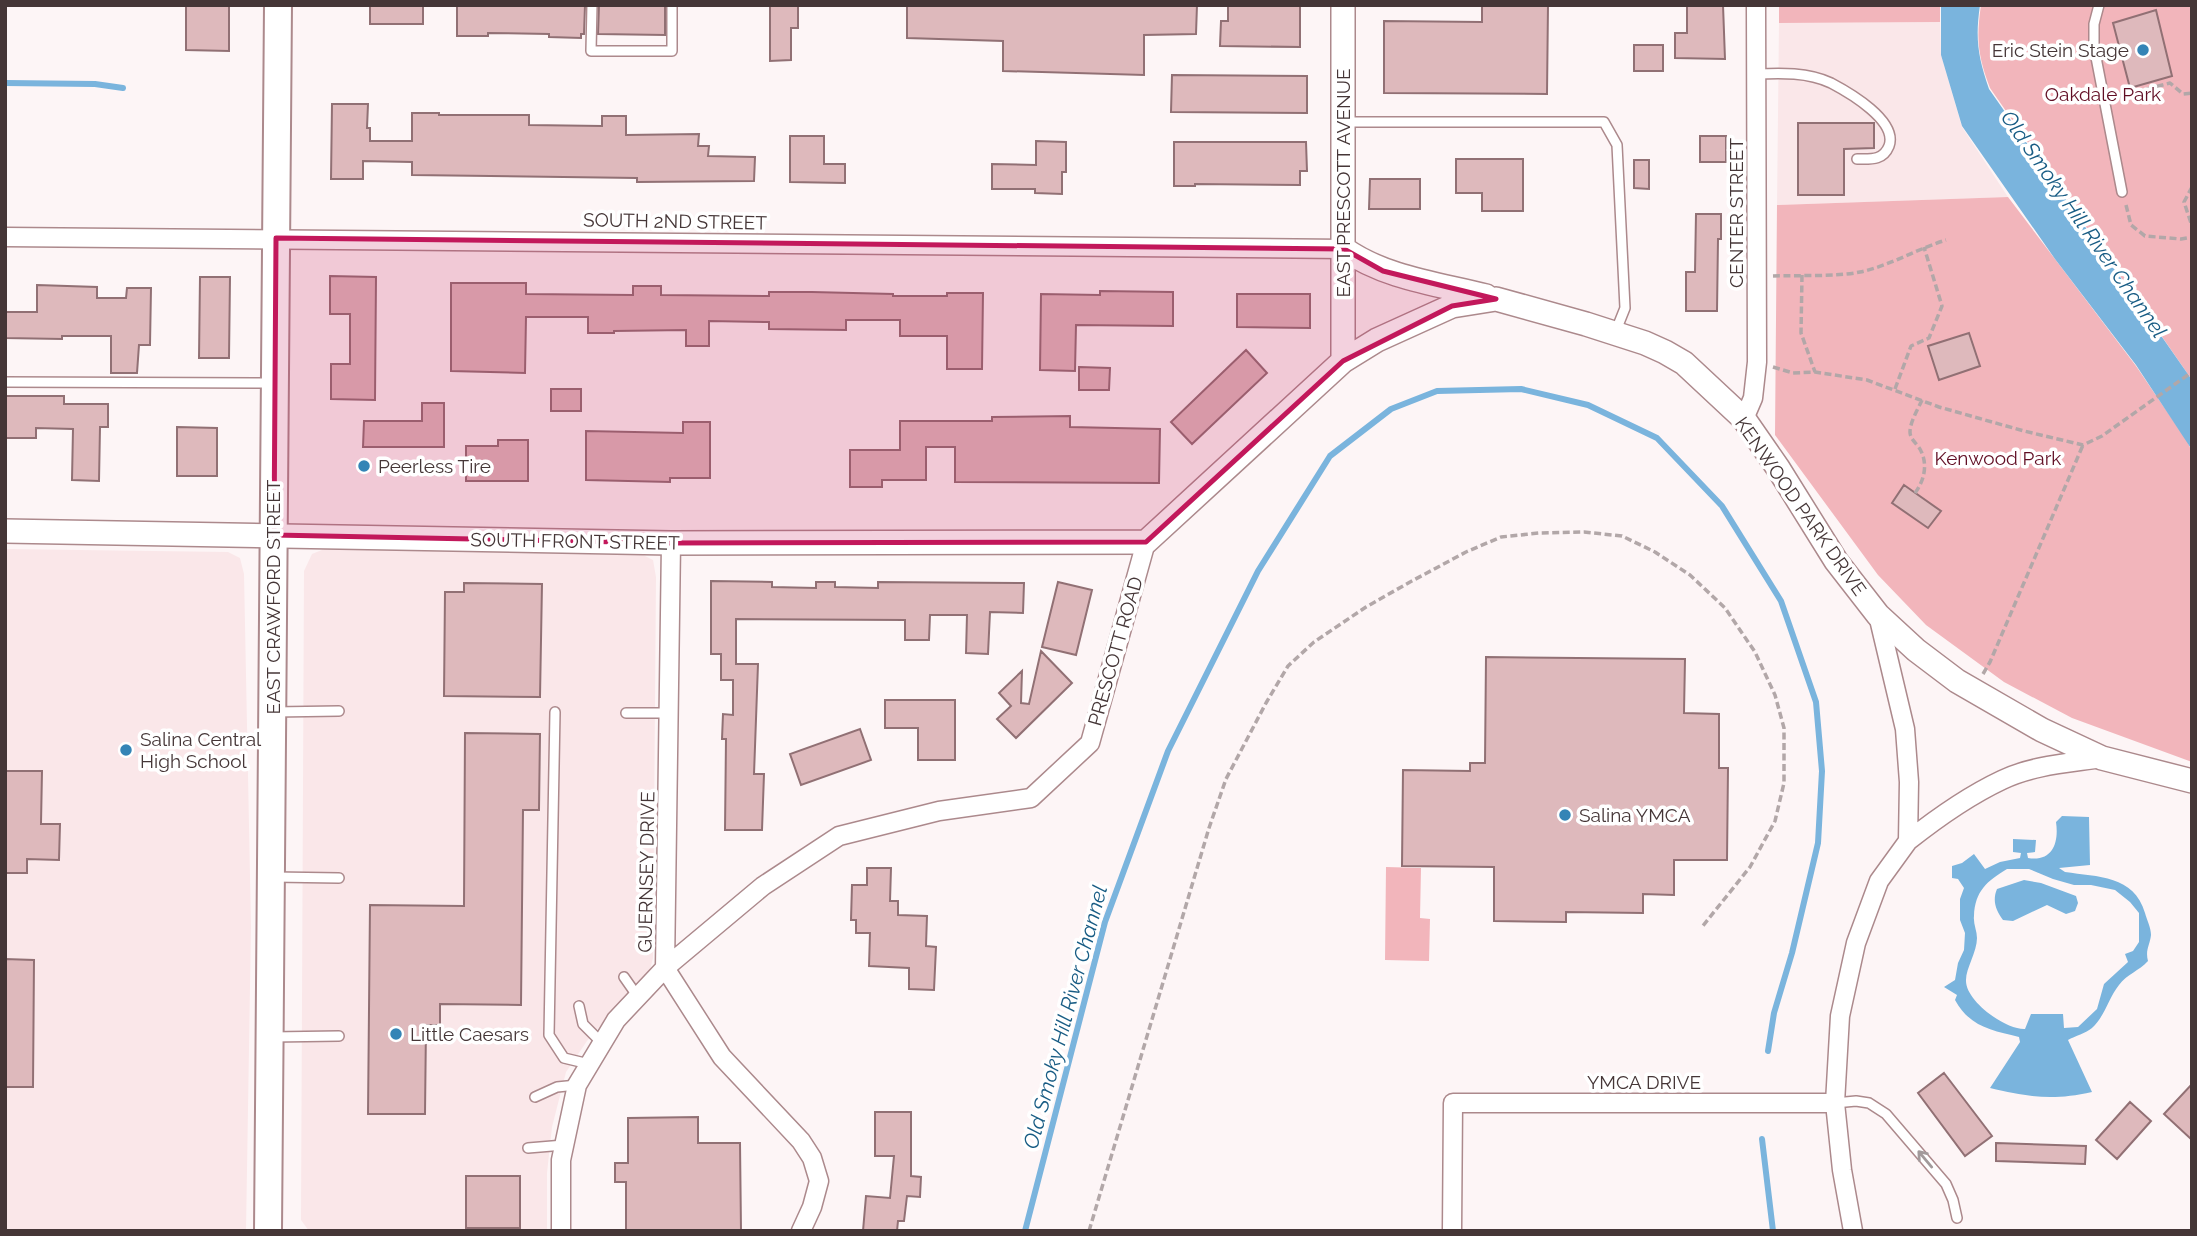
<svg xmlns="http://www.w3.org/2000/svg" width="2197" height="1236" font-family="Raleway,sans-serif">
<rect width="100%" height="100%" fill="#fdf5f6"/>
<!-- built -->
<path fill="#fae7e9" d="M1940,22L1941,55L1962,127L2008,197L1777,205L1779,23Z
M327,548L643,555L653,560L656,577L653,958L649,974L635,986L587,1041L566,1072L552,1127L547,1173V1231H309L301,1220L304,571L312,554Z
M5,549L228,552L240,558L244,574L251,926L246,1231H5Z"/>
<!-- green -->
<path fill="#f2b5bb" d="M1779,5H1940V22L1779,23Z
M1981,5H2192V380L1990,88C1978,56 1976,40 1981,5Z
M2008,197L2136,366L2187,441L2192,452V762L2072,718L2004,682L1926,625L1878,575L1775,435L1777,205Z
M1386,867L1421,868L1420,918L1430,919L1429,961L1385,960Z"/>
<!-- water -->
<path fill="#7ab4dd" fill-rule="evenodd" d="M1941,5H1980C1975,39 1978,57 1989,89L2192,380V450L2136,365L2055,259L1962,126L1941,55Z
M2062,816L2089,817L2090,865L2059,868L2065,872C2098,877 2134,875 2145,913C2147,920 2151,928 2151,935C2150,945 2145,950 2148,961C2139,971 2127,974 2119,985C2108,999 2105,1016 2092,1028C2086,1033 2075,1036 2068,1040L2092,1092C2052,1101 2029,1097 1990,1088L2020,1042L2019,1037C1991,1030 1970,1027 1955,1000L1957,995L1944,987L1955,980L1958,963L1964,950L1965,933L1960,920V899L1964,888L1958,879L1952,878V866L1962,863L1974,854L1985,869L2000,862L2020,858L2021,853L2013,852V839L2036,840L2035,852L2027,853L2028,858C2053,862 2059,842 2056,822ZM2007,869H2029L2053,879L2074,885H2091L2115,890L2130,902L2139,913V942L2133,951L2125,954L2128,962L2104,984L2097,1009L2078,1027L2064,1028L2063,1014H2031L2025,1029C2006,1030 1965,1001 1966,980C1966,968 1977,952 1977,938C1977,931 1973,923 1974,916C1975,891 1987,881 2007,869Z
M2024,880L2041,883L2076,896L2078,903L2075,911L2066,914L2047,905L2013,921L2003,920C1996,910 1992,901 1997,889Z"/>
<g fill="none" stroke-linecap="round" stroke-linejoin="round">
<!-- stream -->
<path stroke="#7ab4dd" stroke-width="6" d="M5,83L95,84L123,88
M1762,1139L1773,1231
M1025,1231L1105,922L1168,751L1258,571L1330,456L1391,409L1437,391L1521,389L1588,405L1657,438L1722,506L1781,601L1816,702L1822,771L1818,843L1792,953L1774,1013L1768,1051"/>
</g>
<!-- building -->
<path fill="#deb9bc" stroke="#917074" stroke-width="2" d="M186,5H229V51L186,50Z
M370,5H423V24H370Z
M457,5H585L584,34H581V38L549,37V34L488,33V36H457Z
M599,5H665V35L598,34Z
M770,5H798V28H791V60L770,61Z
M907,5H1197L1196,34L1144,35V75L1003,71V41L907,38Z
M1228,5H1300V47L1220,46L1221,21H1228Z
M1482,5H1548L1547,94L1384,93V21L1482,22Z
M1687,5H1723L1725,59L1675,58V33H1687Z
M2156,10L2172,76L2130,88L2113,23Z
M1634,45H1663V71H1634Z
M1172,75L1307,76V113L1171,112Z
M332,104H368L367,128H370V141H412V113H439V115H529V125L602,126V116H626V135L699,134L698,146H709L708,156L755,157L754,181L637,182V178L412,175V162L363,161V179H331Z
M1798,123H1874V148L1844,149V195H1798Z
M790,136H824V164H845V183L790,182Z
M1700,136H1726V162H1700Z
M1036,141L1066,142V172H1062V194L1035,193V189H992V164L1036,165Z
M1174,142H1306L1307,171H1300V185L1195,184V186H1174Z
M1456,159H1523V211H1482V193H1456Z
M1634,160H1649V189L1634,188Z
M1370,179H1420V209H1369Z
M1696,214H1721V239H1718L1717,311H1686V272H1695Z
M330,276L376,277L375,400L331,399V364H350V314H330Z
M200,277H230L229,358H199Z
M451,283H526V294L633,295V286H661V295L769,296V292H812L893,294V296H947V293H983L982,369H947V336H900V320H846V330L769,329V322L709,321V346H686V330L614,331V333H588V317H526L525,373L451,371Z
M37,285L97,287V298H126L127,288H151L150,345H139L137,373H111V336H62V339L5,338V312H37Z
M1100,291L1173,292V326L1076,325L1075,371L1040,370L1041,294L1100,295Z
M1237,294H1310V328L1237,327Z
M1969,333L1980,366L1939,380L1928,346Z
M1246,350L1267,373L1192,444L1171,422Z
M1079,367L1110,368L1109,390H1079Z
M551,389H581V411H551Z
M5,396H64V404H108V427H100L99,481L72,480L73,429L36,428V438H5Z
M422,403H444V447H363L364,421H422Z
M1070,416V427L1160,429L1159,483L955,482V447H926V480H882V487H850V450H900V421H992V417Z
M683,422H710V478H670V482L586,480V431L683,433Z
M177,427L217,428V476H177Z
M498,440H528V481H466V446H498Z
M1904,485L1941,511L1928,528L1892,503Z
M711,581L772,582V587L816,588V582H835V587L878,588V582L1024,583L1023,613L990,612L988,654L966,653L967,615H930L929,640H905V620L736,619V664H758L754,774H764L762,830H725L726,739H722L723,714L733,715V680H721V654H711Z
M1058,582L1092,590L1076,655L1042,647Z
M464,583L542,584L540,697L444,696L445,592H464Z
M1041,651L1072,683L1016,738L997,719L1011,706L999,693L1022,671L1021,703L1029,704Z
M1486,657L1685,659L1684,713L1719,714V768H1728L1727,860H1674V895L1643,894V913L1566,912V922L1494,921V867L1402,866L1403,770L1470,771V763H1485Z
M885,700H955V760H918V728H885Z
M860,729L871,760L801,785L790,754Z
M465,733L540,734L539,810H523L521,1005L440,1004V1025H426L425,1114H368L370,905L464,906Z
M5,771H42L41,824H60L59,860L27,859V873H5Z
M867,868H891L890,901H898V915L927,916L926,946L936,947L934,990L909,989V968L869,966L870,933H856V920H851L852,885H867Z
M5,959L34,960L33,1087H5Z
M1944,1073L1992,1136L1965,1156L1918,1093Z
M2192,1084V1140L2164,1114Z
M2130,1102L2151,1121L2117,1159L2096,1140Z
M875,1112H911V1176L921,1177L920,1197L907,1196L904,1221H898L897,1231H863L866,1196L890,1198L894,1156H875Z
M698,1117V1143H740L741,1231H626V1182H615V1163H628V1118Z
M1996,1143L2086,1146L2085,1164L1996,1161Z
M466,1176H520V1228H466Z"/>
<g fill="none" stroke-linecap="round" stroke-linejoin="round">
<defs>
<path id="service" d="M592,5L591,51H672V5
M2099,5L2094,24V47L2122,192
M1756,74C1781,73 1808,72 1831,83C1850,93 1898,121 1889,146C1883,161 1870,159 1857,159
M1345,122H1604L1617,145L1625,308L1615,333
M5,382L273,383
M274,712L339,711
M555,712L549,1035L564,1058L589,1064
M626,713H669
M274,877L339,878
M624,977L638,997
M579,1006L583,1024L602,1043
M272,1037L339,1036
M535,1097L557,1087L577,1085
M1835,1103L1856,1101L1869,1103L1886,1114L1946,1184L1953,1200L1957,1218
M528,1148L564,1145"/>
<path id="minor" d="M5,237L1344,249
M1744,419L1753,398L1757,362L1756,5
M671,543L665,968L722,1057L801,1141L812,1158L819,1181L812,1207L801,1231
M1908,841C1937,818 1968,796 2002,780C2033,765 2070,763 2102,758
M561,1231V1160L577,1085L616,1020L665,968L763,886L839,836L939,811L1031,798L1090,743L1146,542
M1452,1231L1453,1103H1835
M1853,1231L1842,1170L1835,1103L1840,1016L1856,943L1879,881L1908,841L1909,782L1905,729L1878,615"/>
<path id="tertiary" d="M1344,249C1385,278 1438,284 1486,296
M1343,361V5
M5,531L671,543L1146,542L1343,361L1377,340L1452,306L1496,299L1586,324L1645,343L1665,352L1684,363L1744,419L1778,468L1836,561L1878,615L1916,650L1957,681L2042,730L2102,758L2192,781"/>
<path id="secondary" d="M268,1231L278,5"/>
</defs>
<!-- service casing -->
<use href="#service" stroke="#ac898c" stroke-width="12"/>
<!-- minor casing -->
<use href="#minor" stroke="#ac898c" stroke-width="21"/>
<!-- tertiary casing -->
<use href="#tertiary" stroke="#ac898c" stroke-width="26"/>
<!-- secondary casing -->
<use href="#secondary" stroke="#ac898c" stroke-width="30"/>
<!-- path -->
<path stroke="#b2a7a8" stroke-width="3.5" stroke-dasharray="7 3.5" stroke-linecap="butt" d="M2116,97L2170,83L2183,94L2192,93
M2192,187L2184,202L2192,226
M2126,205L2131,225L2145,236L2181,239L2192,237
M1802,275L1801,333L1815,372
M1773,276C1797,275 1837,277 1860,272C1889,266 1917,249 1946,240
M1773,367L1793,373L1815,372L1867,380L1939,407L2024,431L2083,445L2102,436L2192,372
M1895,389L1911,346L1929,338L1942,306L1924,247
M1915,493C1924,481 1928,465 1921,451C1918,444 1910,440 1910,432C1910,422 1918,409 1922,400
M1983,674L1990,662L2083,445
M1089,1231L1209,828L1226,779L1266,703L1288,666L1314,642L1366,607L1410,582L1466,552L1501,537L1539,533L1584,532L1622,536L1655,552L1690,575L1725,608L1755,652L1775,695L1784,728V783L1775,821L1750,867L1702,927"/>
<!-- service -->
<use href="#service" stroke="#fff" stroke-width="9"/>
<!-- minor -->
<use href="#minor" stroke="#fff" stroke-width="18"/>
<!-- tertiary -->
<use href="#tertiary" stroke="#fff" stroke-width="23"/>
<!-- secondary -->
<use href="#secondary" stroke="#fff" stroke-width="26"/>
</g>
<!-- one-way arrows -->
<defs><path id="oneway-shaft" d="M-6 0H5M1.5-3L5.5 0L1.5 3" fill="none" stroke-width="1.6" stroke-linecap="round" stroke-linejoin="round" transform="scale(1.75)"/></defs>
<use stroke="#a29a9b" href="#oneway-shaft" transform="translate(1925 1159) rotate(-130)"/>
<!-- marked area -->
<path fill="#c2185b" fill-opacity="0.2" stroke="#c2185b" stroke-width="5" stroke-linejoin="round" d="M276,238L1344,249L1383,271L1496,299L1452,306L1343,361L1146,542L671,543L274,535Z"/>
<!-- markers -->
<g fill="#3484b6" stroke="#fff" stroke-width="2.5">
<circle cx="2143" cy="50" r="7"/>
<circle cx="364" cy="466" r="7"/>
<circle cx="126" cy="750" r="7"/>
<circle cx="1565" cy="815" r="7"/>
<circle cx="396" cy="1034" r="7"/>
</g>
<g text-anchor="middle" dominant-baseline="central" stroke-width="7" stroke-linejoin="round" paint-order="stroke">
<!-- poi labels -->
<g font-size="19" fill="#453637" stroke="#fff" text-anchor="start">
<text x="2129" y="50" text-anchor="end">Eric Stein Stage</text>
<text x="378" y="466">Peerless Tire</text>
<text x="140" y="739">Salina Central<tspan x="140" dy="22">High School</tspan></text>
<text x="1579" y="815">Salina YMCA</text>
<text x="410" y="1034">Little Caesars</text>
</g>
<!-- park labels -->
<g font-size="19" fill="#610e24" stroke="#fff">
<text x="2103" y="94">Oakdale Park</text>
<text x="1998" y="458">Kenwood Park</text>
</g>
<!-- street labels -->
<g font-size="19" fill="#453637" stroke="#fff">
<text transform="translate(1343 183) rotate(-90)">EAST PRESCOTT AVENUE</text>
<text transform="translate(1736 213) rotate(-90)">CENTER STREET</text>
<text transform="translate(675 221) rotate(1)">SOUTH 2ND STREET</text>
<text transform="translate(1801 506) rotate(55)">KENWOOD PARK DRIVE</text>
<text transform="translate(575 541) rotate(1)">SOUTH FRONT STREET</text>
<text transform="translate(273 597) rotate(-90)">EAST CRAWFORD STREET</text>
<text transform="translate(1115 651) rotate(-74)">PRESCOTT ROAD</text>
<text transform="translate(646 872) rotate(-89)">GUERNSEY DRIVE</text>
<text x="1644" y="1082">YMCA DRIVE</text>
</g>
<!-- water labels -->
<g font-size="21" font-style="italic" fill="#185c84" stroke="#fff">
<text transform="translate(2084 224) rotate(55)">Old Smoky Hill River Channel</text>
<text transform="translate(1065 1017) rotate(-75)">Old Smoky Hill River Channel</text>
</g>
</g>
<!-- border -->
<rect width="2197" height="1236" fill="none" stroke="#453637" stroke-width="14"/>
</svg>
